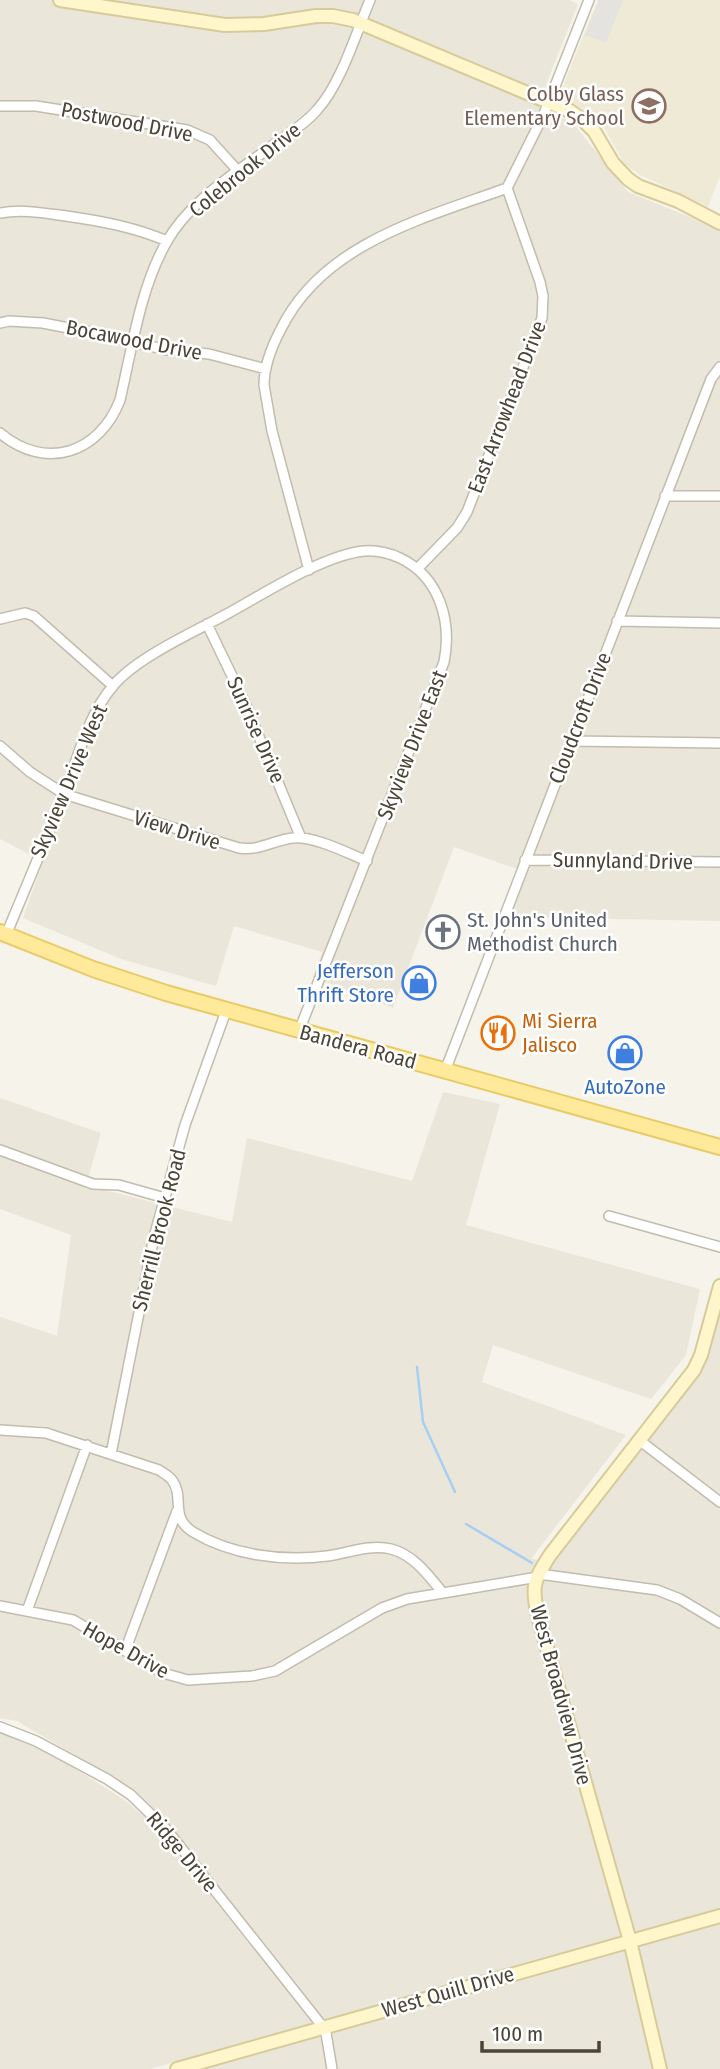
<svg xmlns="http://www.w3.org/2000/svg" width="720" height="2069" font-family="'Fira Sans Condensed',sans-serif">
<rect width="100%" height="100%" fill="#f6f3eb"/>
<!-- residential -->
<path fill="#eae6d9" d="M0,0H569L578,4L538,105L573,123L628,192L720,229V921L509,917L526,872L454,847L393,1008L313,977L322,952L234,926L216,986L121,959L23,918L43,861L0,839Z
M443,1092L500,1104L466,1225L700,1289L686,1355L651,1399L493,1345L482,1382L626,1435L531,1559L553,1561L705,1364L720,1307V2069H202L331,2032L167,1825L129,1787L17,1721L0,1718V1436L44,1438L45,1426L0,1425V1317L57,1336L71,1235L0,1209V1098L101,1133L85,1189L104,1190L232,1222L247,1138L412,1181Z
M0,1730L49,1752L126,1801L160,1830L312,2023L150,2069H0Z"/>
<!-- education -->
<path fill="#efead5" d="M598,0H720V176L708,207L640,175L624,163L605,129L591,114L564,98L561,91Z"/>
<!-- parking -->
<path fill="#e5e3df" d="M599,0H623L606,43L585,35Z"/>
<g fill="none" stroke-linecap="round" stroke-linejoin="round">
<!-- stream -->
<path stroke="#a7cef3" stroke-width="2.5" d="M417,1367L423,1422L455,1492
M466,1524L532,1563"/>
<defs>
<path id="street" d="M0,106H36L187,130L210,140L239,172
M507,188L544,114L589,0
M0,213C22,209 44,213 66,216C101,221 134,227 167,241
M0,323L9,321L43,323L99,334L167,350L209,354L266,369
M0,433C45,471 99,454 120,400C132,349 140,289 166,243C191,198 241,170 280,140C293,131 307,122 317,110C341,84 356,33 370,0
M665,496H720
M417,569L457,528L467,512L542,318L543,296L540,282L507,188
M309,570L272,431L264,385C264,365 272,346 281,329C323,243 425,218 507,188
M0,619L25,613L34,616L113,686
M617,621L720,623
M207,624L245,703L301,838
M571,741L720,743
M0,746L30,772L64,794L239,848C261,851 273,840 293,838C315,836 347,853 367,861
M525,860L720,862
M6,935C26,887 46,840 65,792C78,757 88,715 113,686C136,658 192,633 225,615C262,595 323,555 364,551C377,550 389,553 400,558C440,577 452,622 444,662L299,1031
M445,1071L711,379L720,367
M0,1150L93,1184L119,1185L165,1198
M609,1216L720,1247
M0,1430L46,1433L159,1470C163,1473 169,1476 172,1480C185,1497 169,1517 193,1532C231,1555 283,1562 327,1556C348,1553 370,1544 391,1549C414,1555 428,1575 443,1593L538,1577
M639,1440L720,1502
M111,1454L154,1237L185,1125L226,1011
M539,1574L657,1590L680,1599L720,1623
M0,1606L73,1620L163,1673L188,1680L252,1676L275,1671L382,1608L407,1599L443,1593
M27,1611L87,1445
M125,1651L177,1511
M0,1727L36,1741L107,1779L131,1795L167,1830L323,2027
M325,2027L332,2069"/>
<path id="secondary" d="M60,0L225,25L264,24L316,16H333L353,20L570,111L583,120L594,131L613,163L628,179L638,186L678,201L720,223
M177,2069L720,1916
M660,2069L630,1941L538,1616C531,1586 534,1580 550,1555L694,1370L701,1355L720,1286"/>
<path id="primary" d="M0,932L93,969L166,993L720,1147"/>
</defs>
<!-- street casing -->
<use href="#street" stroke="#c2bcad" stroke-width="12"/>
<!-- secondary casing -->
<use href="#secondary" stroke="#d7cb9a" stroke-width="16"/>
<!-- primary casing -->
<use href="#primary" stroke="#e8cb67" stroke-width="18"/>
<!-- street -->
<use href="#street" stroke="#fff" stroke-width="9"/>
<!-- secondary -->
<use href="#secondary" stroke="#fff6cc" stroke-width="12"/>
<!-- primary -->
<use href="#primary" stroke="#ffea9b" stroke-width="14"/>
</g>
<!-- icons -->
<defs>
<symbol id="school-ring" viewBox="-11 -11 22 22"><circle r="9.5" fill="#fff" stroke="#8d6e63" stroke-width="1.5"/><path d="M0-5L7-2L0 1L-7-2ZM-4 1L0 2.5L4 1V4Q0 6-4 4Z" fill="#8d6e63"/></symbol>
<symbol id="church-ring" viewBox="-11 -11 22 22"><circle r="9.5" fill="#fff" stroke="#6b7280" stroke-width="1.5"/><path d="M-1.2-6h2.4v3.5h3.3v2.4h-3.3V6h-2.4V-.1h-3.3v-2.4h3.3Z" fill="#6b7280"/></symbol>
<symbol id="shop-ring" viewBox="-11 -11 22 22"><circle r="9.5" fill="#fff" stroke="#3f7fe0" stroke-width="1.5"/><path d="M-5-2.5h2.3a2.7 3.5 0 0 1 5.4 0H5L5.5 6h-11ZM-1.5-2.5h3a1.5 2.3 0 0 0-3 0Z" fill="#3f7fe0"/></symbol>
<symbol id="restaurant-ring" viewBox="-11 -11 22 22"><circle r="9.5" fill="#fff" stroke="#e8710a" stroke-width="1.5"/><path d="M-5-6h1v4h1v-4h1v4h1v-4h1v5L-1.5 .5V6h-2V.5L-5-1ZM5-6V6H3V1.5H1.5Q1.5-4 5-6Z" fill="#e8710a"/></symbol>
</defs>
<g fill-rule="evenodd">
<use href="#school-ring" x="630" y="87" width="38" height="38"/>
<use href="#church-ring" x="424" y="913" width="38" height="38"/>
<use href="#shop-ring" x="400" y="964" width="38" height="38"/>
<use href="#restaurant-ring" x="479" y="1014" width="38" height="38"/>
<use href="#shop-ring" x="606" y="1034" width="38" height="38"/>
</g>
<g text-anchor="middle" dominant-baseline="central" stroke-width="5" stroke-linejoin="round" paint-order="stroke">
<!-- education labels -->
<g font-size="21" fill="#785e54" stroke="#fff" text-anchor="end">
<text x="624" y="94">Colby Glass<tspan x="624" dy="24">Elementary School</tspan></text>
</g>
<!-- street labels -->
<g font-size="21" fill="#4b4538" stroke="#fff">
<text transform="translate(127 122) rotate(11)">Postwood Drive</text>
<text transform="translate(245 170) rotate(-39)">Colebrook Drive</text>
<text transform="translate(134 340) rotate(11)">Bocawood Drive</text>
<text transform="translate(507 407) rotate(-69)">East Arrowhead Drive</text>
<text transform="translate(580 718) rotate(-69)">Cloudcroft Drive</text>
<text transform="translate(256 730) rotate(66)">Sunrise Drive</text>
<text transform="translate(412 745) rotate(-69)">Skyview Drive East</text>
<text transform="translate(69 781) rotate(-67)">Skyview Drive West</text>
<text transform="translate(177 830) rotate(17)">View Drive</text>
<text transform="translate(623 861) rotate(1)">Sunnyland Drive</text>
<text transform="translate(358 1047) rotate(15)">Bandera Road</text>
<text transform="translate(159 1230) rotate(-76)">Sherrill Brook Road</text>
<text transform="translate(126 1650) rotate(29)">Hope Drive</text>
<text transform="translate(561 1695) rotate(75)">West Broadview Drive</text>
<text transform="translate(182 1852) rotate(50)">Ridge Drive</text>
<text transform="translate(448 1992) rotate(-16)">West Quill Drive</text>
</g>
<!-- worship labels -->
<g font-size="21" fill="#5b616d" stroke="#fff" text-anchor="start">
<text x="467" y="920">St. John's United<tspan x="467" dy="24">Methodist Church</tspan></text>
</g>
<!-- shop labels -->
<g font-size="21" fill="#366cbe" stroke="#fff" text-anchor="end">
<text x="394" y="971">Jefferson<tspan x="394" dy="24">Thrift Store</tspan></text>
<text x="625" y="1087" text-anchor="middle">AutoZone</text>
</g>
<!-- food labels -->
<g font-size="21" fill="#c56008" stroke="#fff" text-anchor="start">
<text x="522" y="1021">Mi Sierra<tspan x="522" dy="24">Jalisco</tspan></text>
</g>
</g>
<!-- scale -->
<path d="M482 2041v10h117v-10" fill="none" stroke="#4b4538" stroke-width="3.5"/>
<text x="492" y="2041" font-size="21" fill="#4b4538" stroke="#ffffff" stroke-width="5" paint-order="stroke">100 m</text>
</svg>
